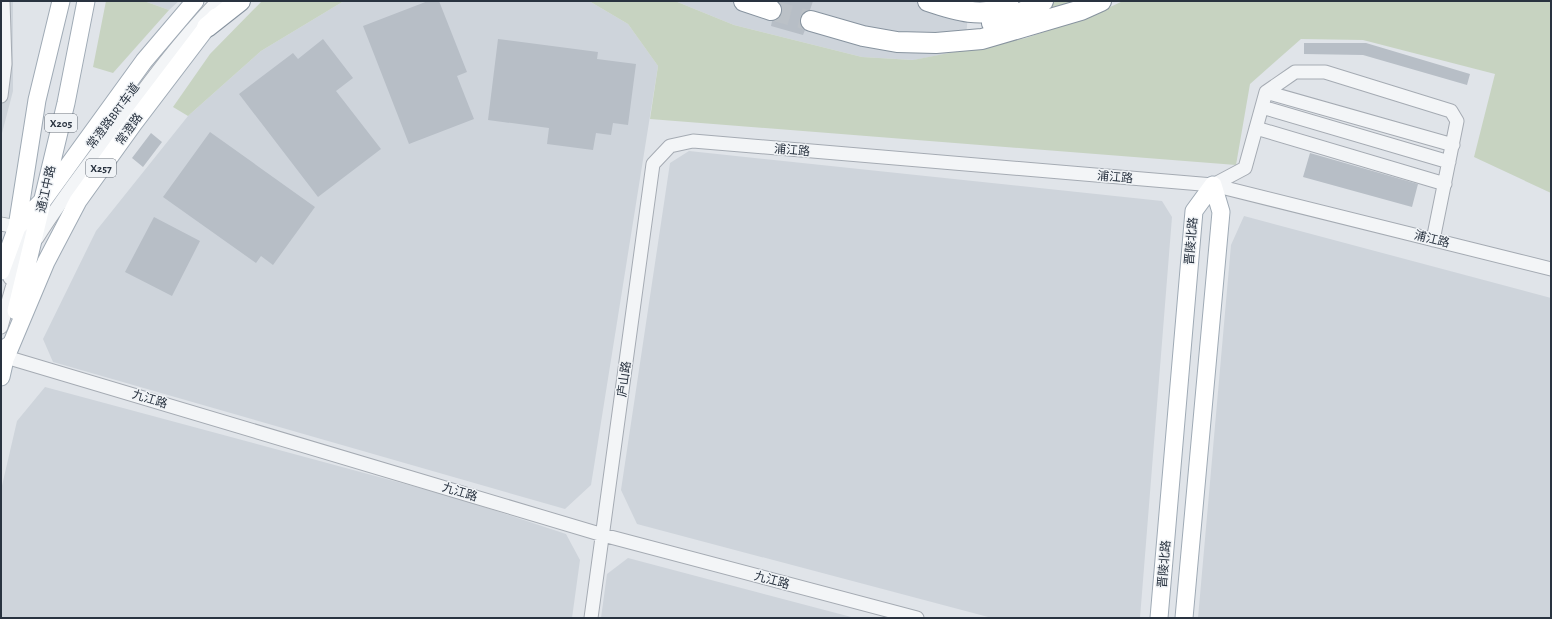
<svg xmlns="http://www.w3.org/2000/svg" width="1552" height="619" font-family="'Alegreya Sans','Noto Sans SC',sans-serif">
<rect width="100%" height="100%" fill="#e0e4e9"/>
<!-- built -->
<path fill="#ced4db" d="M1,1H13V91L1,137Z
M144,1H179L169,10Z
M344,1H589L628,24L658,66L591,485L565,509L53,362L43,339L96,231L188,116L261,51Z
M675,1H969L965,50L914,60L862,57L734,25Z
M689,151L1162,201L1172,217L1140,618H992L637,524L621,490L670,163Z
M1244,216L1551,298V618H1198L1231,245Z
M45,387L457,498L566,534L580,560L572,618H1V490L17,421Z
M628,558L855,618H601L607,574Z"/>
<!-- green -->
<path fill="#c7d3c1" d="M106,1H144L169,10L113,73L93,67Z
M262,1H344L261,51L188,116L173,107L210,54Z
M589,1H675L734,25L862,57L913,60L1026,38L1093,15L1123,1H1551V193L1474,157L1495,74L1363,40L1301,39L1250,84L1236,165L650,119L658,66L628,24Z
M1053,1H1075L1040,14L1037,11Z"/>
<!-- building -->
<path fill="#b7bec6" d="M428,1H439L467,72L457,76L474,119L409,144L363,26Z
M778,1H813L810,10L803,12L800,18V24L805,30L803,35L771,26L772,21L778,19L782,13V7Z
M323,39L353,78L336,91L381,149L318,197L239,94L293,53L298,59Z
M498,39L598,52L597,59L636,64L628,125L613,123L611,135L596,133L593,150L547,144L549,128L488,120Z
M1304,43H1366L1470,74L1467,85L1363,55L1304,54Z
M210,132L315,207L273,265L261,256L256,263L163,197Z
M151,133L162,142L143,167L132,158Z
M1310,153L1418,184L1412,207L1303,177Z
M154,217L200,241L172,296L125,272Z"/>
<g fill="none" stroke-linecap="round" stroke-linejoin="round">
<!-- highway-tunnel -->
<path stroke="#bbc1c7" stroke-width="20" stroke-dasharray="20 10" stroke-linecap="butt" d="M771,10L811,21"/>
<defs>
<path id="minor" d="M1266,92L1453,145
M1,96L5,64L3,1
M1262,107L1449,162
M1256,128L1445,184
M1213,185L1245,168L1266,92L1295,72H1325L1451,111L1457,121L1433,240
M1,224L17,227L23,234
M37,238C60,201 88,165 115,129C147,85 180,40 218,1
M10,278L18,255L31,231
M1,327L12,288L21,270
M6,357L603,535L917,618
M591,618L653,164L670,146L693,141L1213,185L1551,269"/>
<path id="major" d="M17,227L44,199L144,61L195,1
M1,271L17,227L37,100L61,1
M16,311L66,103L86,1
M6,357L46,262L78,201L134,123L207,27L216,17
M1,377L8,346
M1159,618L1194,211L1213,185
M1184,618L1221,212L1213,185"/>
<path id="highway" d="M744,1L771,10
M928,1C955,10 983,19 1009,6
M811,21L863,36L897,42L936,43L982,39L1081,10L1101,1
M992,23C1010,18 1028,11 1043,1
M207,27L240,1"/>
</defs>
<!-- minor casing -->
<use href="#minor" stroke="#a5abb3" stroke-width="15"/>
<!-- major casing -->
<use href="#major" stroke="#9faab5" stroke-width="19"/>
<!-- highway casing -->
<use href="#highway" stroke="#87939f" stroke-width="22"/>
<!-- minor -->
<use href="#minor" stroke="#f3f5f7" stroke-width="13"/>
<!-- major -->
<use href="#major" stroke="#fff" stroke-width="17"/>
<!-- highway -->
<use href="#highway" stroke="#fff" stroke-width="20"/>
</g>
<g text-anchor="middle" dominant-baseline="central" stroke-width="3" stroke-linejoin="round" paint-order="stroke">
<!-- shield labels -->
<g fill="#f0f3f6" stroke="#656d77" stroke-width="1">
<rect x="45" y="114" width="32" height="18" rx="3"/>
<rect x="86" y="159" width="30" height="18" rx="3"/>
</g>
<g font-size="11" font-weight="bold" fill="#293340">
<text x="61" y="123">X205</text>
<text x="101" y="168">X257</text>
</g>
<!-- street labels -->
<g font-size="12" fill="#293340" stroke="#f0f3f6">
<text transform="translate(113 116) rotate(-53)">常澄路BRT车道</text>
<text transform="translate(129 129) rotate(-54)">常澄路</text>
<text transform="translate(792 150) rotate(5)">浦江路</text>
<text transform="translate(1115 177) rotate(5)">浦江路</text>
<text transform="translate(46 189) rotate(-77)">通江中路</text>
<text transform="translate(1432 239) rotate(14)">浦江路</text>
<text transform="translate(1191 241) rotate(-85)">晋陵北路</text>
<text transform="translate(624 379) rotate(-82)">庐山路</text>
<text transform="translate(150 399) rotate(17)">九江路</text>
<text transform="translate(460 492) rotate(17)">九江路</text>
<text transform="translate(1164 564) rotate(-85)">晋陵北路</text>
<text transform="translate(772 580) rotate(15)">九江路</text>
</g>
</g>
<!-- border -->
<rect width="1552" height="619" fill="none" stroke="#293340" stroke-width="4"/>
</svg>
